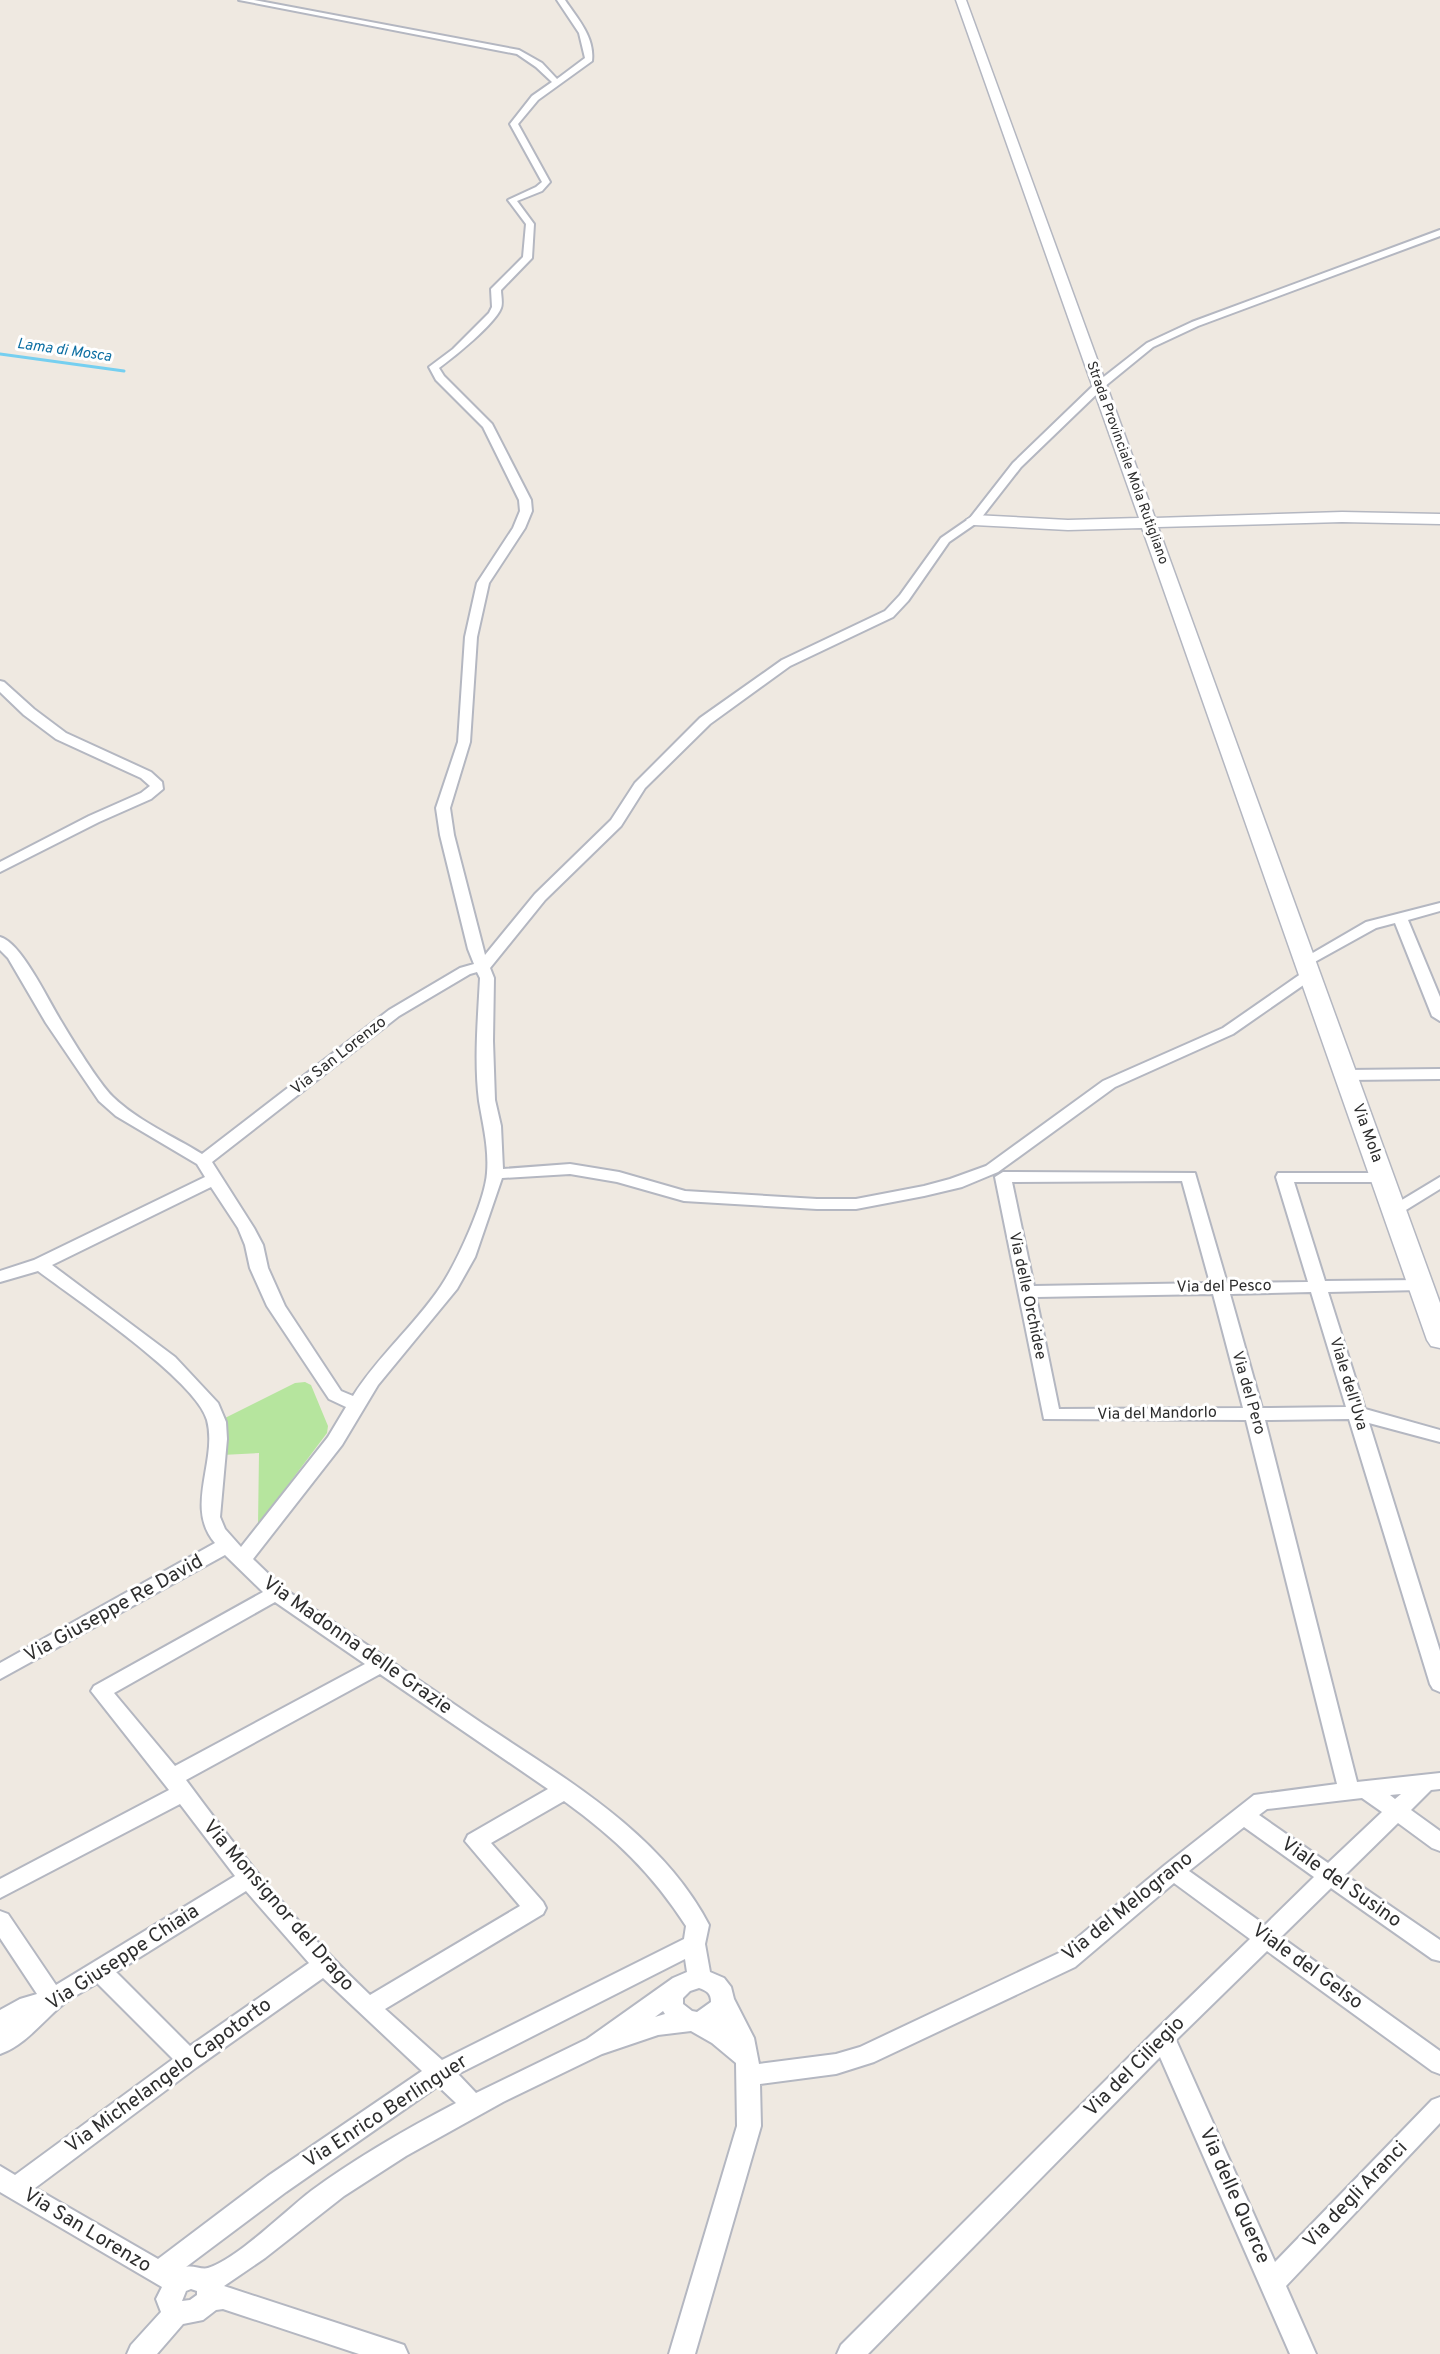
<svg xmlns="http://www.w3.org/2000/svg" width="1440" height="2354" font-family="Overpass,sans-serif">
<rect width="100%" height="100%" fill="#efe9e1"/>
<!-- green -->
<path fill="#b6e59e" d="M305,1382L311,1385L328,1426L327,1433L258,1525L259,1453L222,1455L223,1419L295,1383Z"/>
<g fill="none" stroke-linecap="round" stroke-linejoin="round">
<!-- stream -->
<path stroke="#75cff0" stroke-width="3" d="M0,354L124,371"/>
<defs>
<path id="street" d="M239,0H254L519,50L542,63L557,79L585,58L579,33L557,0H565C577,18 595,37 592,61L538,100L518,124L550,182L542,191L517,201L534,224L532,258L501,290C501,295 503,303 501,308C495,324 454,357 439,368L444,376L492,424L531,500L532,511L525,528L489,583L477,637L470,742L450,808L454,835L485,955L535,894L611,820L635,783L700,718L782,660L885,611L900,595L941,538L970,518L1013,463L1096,383L1147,343L1192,322L1440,230V236L1198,326L1153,347L1104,387L1021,467L978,522L949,542L908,601L893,617L790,666L710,724L645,788L621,826L545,900L490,968L494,978L493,1041L495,1100L501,1126L503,1169L570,1164L619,1172L685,1191L817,1199H856L924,1186L950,1179L986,1166L1103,1081L1223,1028L1305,971H1315L1317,974L1315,977L1233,1034L1115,1087L998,1172L962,1187L924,1196L856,1209H817L684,1201L617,1182L570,1174L502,1178L475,1257L457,1289L378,1385L342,1445L253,1559L283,1588C350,1633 417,1679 483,1724C566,1779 662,1834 709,1925L705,1944L710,1972L724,1978L731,1987L734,1999L754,2038L759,2064L836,2054L860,2047L1059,1953L1165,1865L1254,1795L1337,1784L1246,1420L1044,1419L995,1177L1003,1172L1195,1173L1227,1283L1308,1282L1276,1177L1278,1173H1389L1391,1177L1383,1182H1294L1325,1281L1421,1280L1427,1281L1430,1285L1427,1289L1421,1290L1328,1292L1365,1409L1440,1430V1442L1369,1423L1440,1651V1692L1433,1689L1430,1684L1349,1419L1265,1420L1357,1782L1440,1773V1789L1431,1790L1411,1810L1440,1831V1851L1432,1848L1398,1823L1345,1875L1440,1940V1961L1432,1959L1331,1888L1281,1937L1440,2051V2074L1432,2071L1267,1951L1176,2040L1275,2262L1432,2100L1440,2097V2123L1286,2286L1316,2354H1290L1160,2057L868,2354H837L841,2345L1155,2031L1250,1939L1174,1883L1075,1967L874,2062L836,2074L760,2084L761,2126L695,2354H669L737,2126L736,2063L712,2043L691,2031L658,2035L602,2054L503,2102L406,2156L344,2196L265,2258L224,2286L395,2342L404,2345L408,2354H359L223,2309L216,2310L203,2320L183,2324L157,2354H127L131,2345L161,2312L156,2299L162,2287L0,2192V2166L15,2175L173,2059L97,1983C85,1991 71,1997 61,2006C41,2023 25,2045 0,2054V2010L20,1999L37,1994L0,1938V1911L8,1914L56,1985L235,1876L180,1804L0,1898V1879L169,1790L91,1691L94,1686L263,1592L225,1555L0,1679V1663L215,1543C184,1507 218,1461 207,1420C197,1381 74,1298 38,1271L0,1282V1271L34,1260L205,1177L197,1164L116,1116L99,1101L46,1023L8,958L0,950V937C21,942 49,1002 61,1021C73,1041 98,1082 113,1097C138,1121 173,1136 202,1154L389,1010L460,968L474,964L468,949L440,835L436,808L458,742L465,637L477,583L513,528L520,511L519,500L483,427L436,380L429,367L453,349L489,313L492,307L491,289L523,257L526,224L508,200L536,187L542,182L510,124L532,96L552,82L536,67L517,54ZM477,972L480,978C478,1018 474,1061 479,1101C483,1125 489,1148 487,1173C485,1201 457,1262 441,1286C415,1325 378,1356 353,1396L341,1391L285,1306L268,1268L263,1245L254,1228L212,1162L399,1016L470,974ZM1182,1181L1210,1283L1034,1286L1012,1182ZM211,1187L238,1228L245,1245L250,1268L267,1306L329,1399L346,1407L328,1437L241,1547L225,1529L220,1517L227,1439L226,1422L218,1403L175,1357L52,1265ZM1311,1292L1346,1407L1262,1408L1230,1294ZM1213,1294L1243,1408L1059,1409L1036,1297ZM275,1602L365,1664L175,1766L114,1693ZM380,1674L548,1789L468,1835L465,1841L520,1906L370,1995C301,1930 242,1856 186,1780ZM1401,1794L1395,1799L1390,1795ZM1362,1798L1382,1812L1328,1863L1259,1815L1267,1809ZM564,1801C615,1838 652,1873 686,1926L684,1939L442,2060L385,2009L543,1914L546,1908L543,1902L491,1843ZM1244,1827L1314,1877L1265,1925L1189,1871ZM246,1891L309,1963L190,2046L116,1972ZM685,1959L687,1972L673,1978L587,2039L476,2093L458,2074ZM323,1978L422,2071L268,2176L158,2259L35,2188L197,2067ZM699,1988C707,1991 711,1993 711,2002L697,2012L692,2011L683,2004V1998L690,1991ZM663,2011L665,2014L655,2017ZM438,2086L456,2103C406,2129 356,2158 311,2191C284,2212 238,2258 208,2268C202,2270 193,2265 186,2267L286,2192ZM191,2289L197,2291V2295L190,2300L182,2301L186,2291Z
M0,681L4,682L34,709L66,733L151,772L162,782L163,789L151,799L99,822L0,872V862L89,816L141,793L150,786L141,778L56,739L24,715L0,692Z
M1440,903V911L1408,920L1440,997V1021L1432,1016L1395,923L1376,928L1311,964H1301L1299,961L1366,922Z
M1440,1069V1079L1347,1080L1339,1075L1347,1070Z
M1440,1177V1189L1401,1213L1395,1214L1387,1209Z"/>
<path id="secondary" d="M956,0H966L1155,518L1342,512L1440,514V524L1342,522L1158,527L1440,1303V1348L1431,1346L1427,1340L1142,528L1068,530L974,525L966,520L974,515L1068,520L1139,518Z"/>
</defs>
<!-- street casing -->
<use href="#street" stroke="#b4b7c1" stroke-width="4"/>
<!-- secondary casing -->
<use href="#secondary" stroke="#b4b7c1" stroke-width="3"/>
<!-- street -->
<use href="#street" fill="#fff" fill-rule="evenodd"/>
<!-- secondary -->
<use href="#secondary" fill="#fff" fill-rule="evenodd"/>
</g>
<g text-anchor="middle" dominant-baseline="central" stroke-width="6" stroke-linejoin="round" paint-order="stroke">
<!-- far-street labels -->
<g font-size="14" fill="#2e2e2e" stroke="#fff">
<text transform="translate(1127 463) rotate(70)">Strada Provinciale Mola Rutigliano</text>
</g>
<!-- far-water labels -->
<g font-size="15" font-style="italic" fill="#0d6fa3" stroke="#fff">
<text transform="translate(64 351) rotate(8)">Lama di Mosca</text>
</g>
<!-- street labels -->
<g font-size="16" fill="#2e2e2e" stroke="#fff">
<text transform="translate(339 1056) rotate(-38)">Via San Lorenzo</text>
<text transform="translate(1367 1133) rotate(70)">Via Mola</text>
<text transform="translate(1224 1287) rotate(-1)">Via del Pesco</text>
<text transform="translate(1027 1296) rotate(78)">Via delle Orchidee</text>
<text transform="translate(1348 1384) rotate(73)">Viale dell'Uva</text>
<text transform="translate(1248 1393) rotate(74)">Via del Pero</text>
<text transform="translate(1157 1414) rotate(-1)">Via del Mandorlo</text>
</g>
<!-- near-street labels -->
<g font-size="20" fill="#2e2e2e" stroke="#fff">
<text transform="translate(114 1609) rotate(-29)">Via Giuseppe Re David</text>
<text transform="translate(357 1646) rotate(35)">Via Madonna delle Grazie</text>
<text transform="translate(1341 1883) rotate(35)">Viale del Susino</text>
<text transform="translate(278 1906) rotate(49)">Via Monsignor del Drago</text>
<text transform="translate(1128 1907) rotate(-39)">Via del Melograno</text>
<text transform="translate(123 1958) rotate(-33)">Via Giuseppe Chiaia</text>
<text transform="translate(1307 1967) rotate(36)">Viale del Gelso</text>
<text transform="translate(1135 2067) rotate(-45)">Via del Ciliegio</text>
<text transform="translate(169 2076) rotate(-36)">Via Michelangelo Capotorto</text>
<text transform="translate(386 2112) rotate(-33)">Via Enrico Berlinguer</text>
<text transform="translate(1356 2195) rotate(-46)">Via degli Aranci</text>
<text transform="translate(1234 2196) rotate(66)">Via delle Querce</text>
<text transform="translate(87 2231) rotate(31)">Via San Lorenzo</text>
</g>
</g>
</svg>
